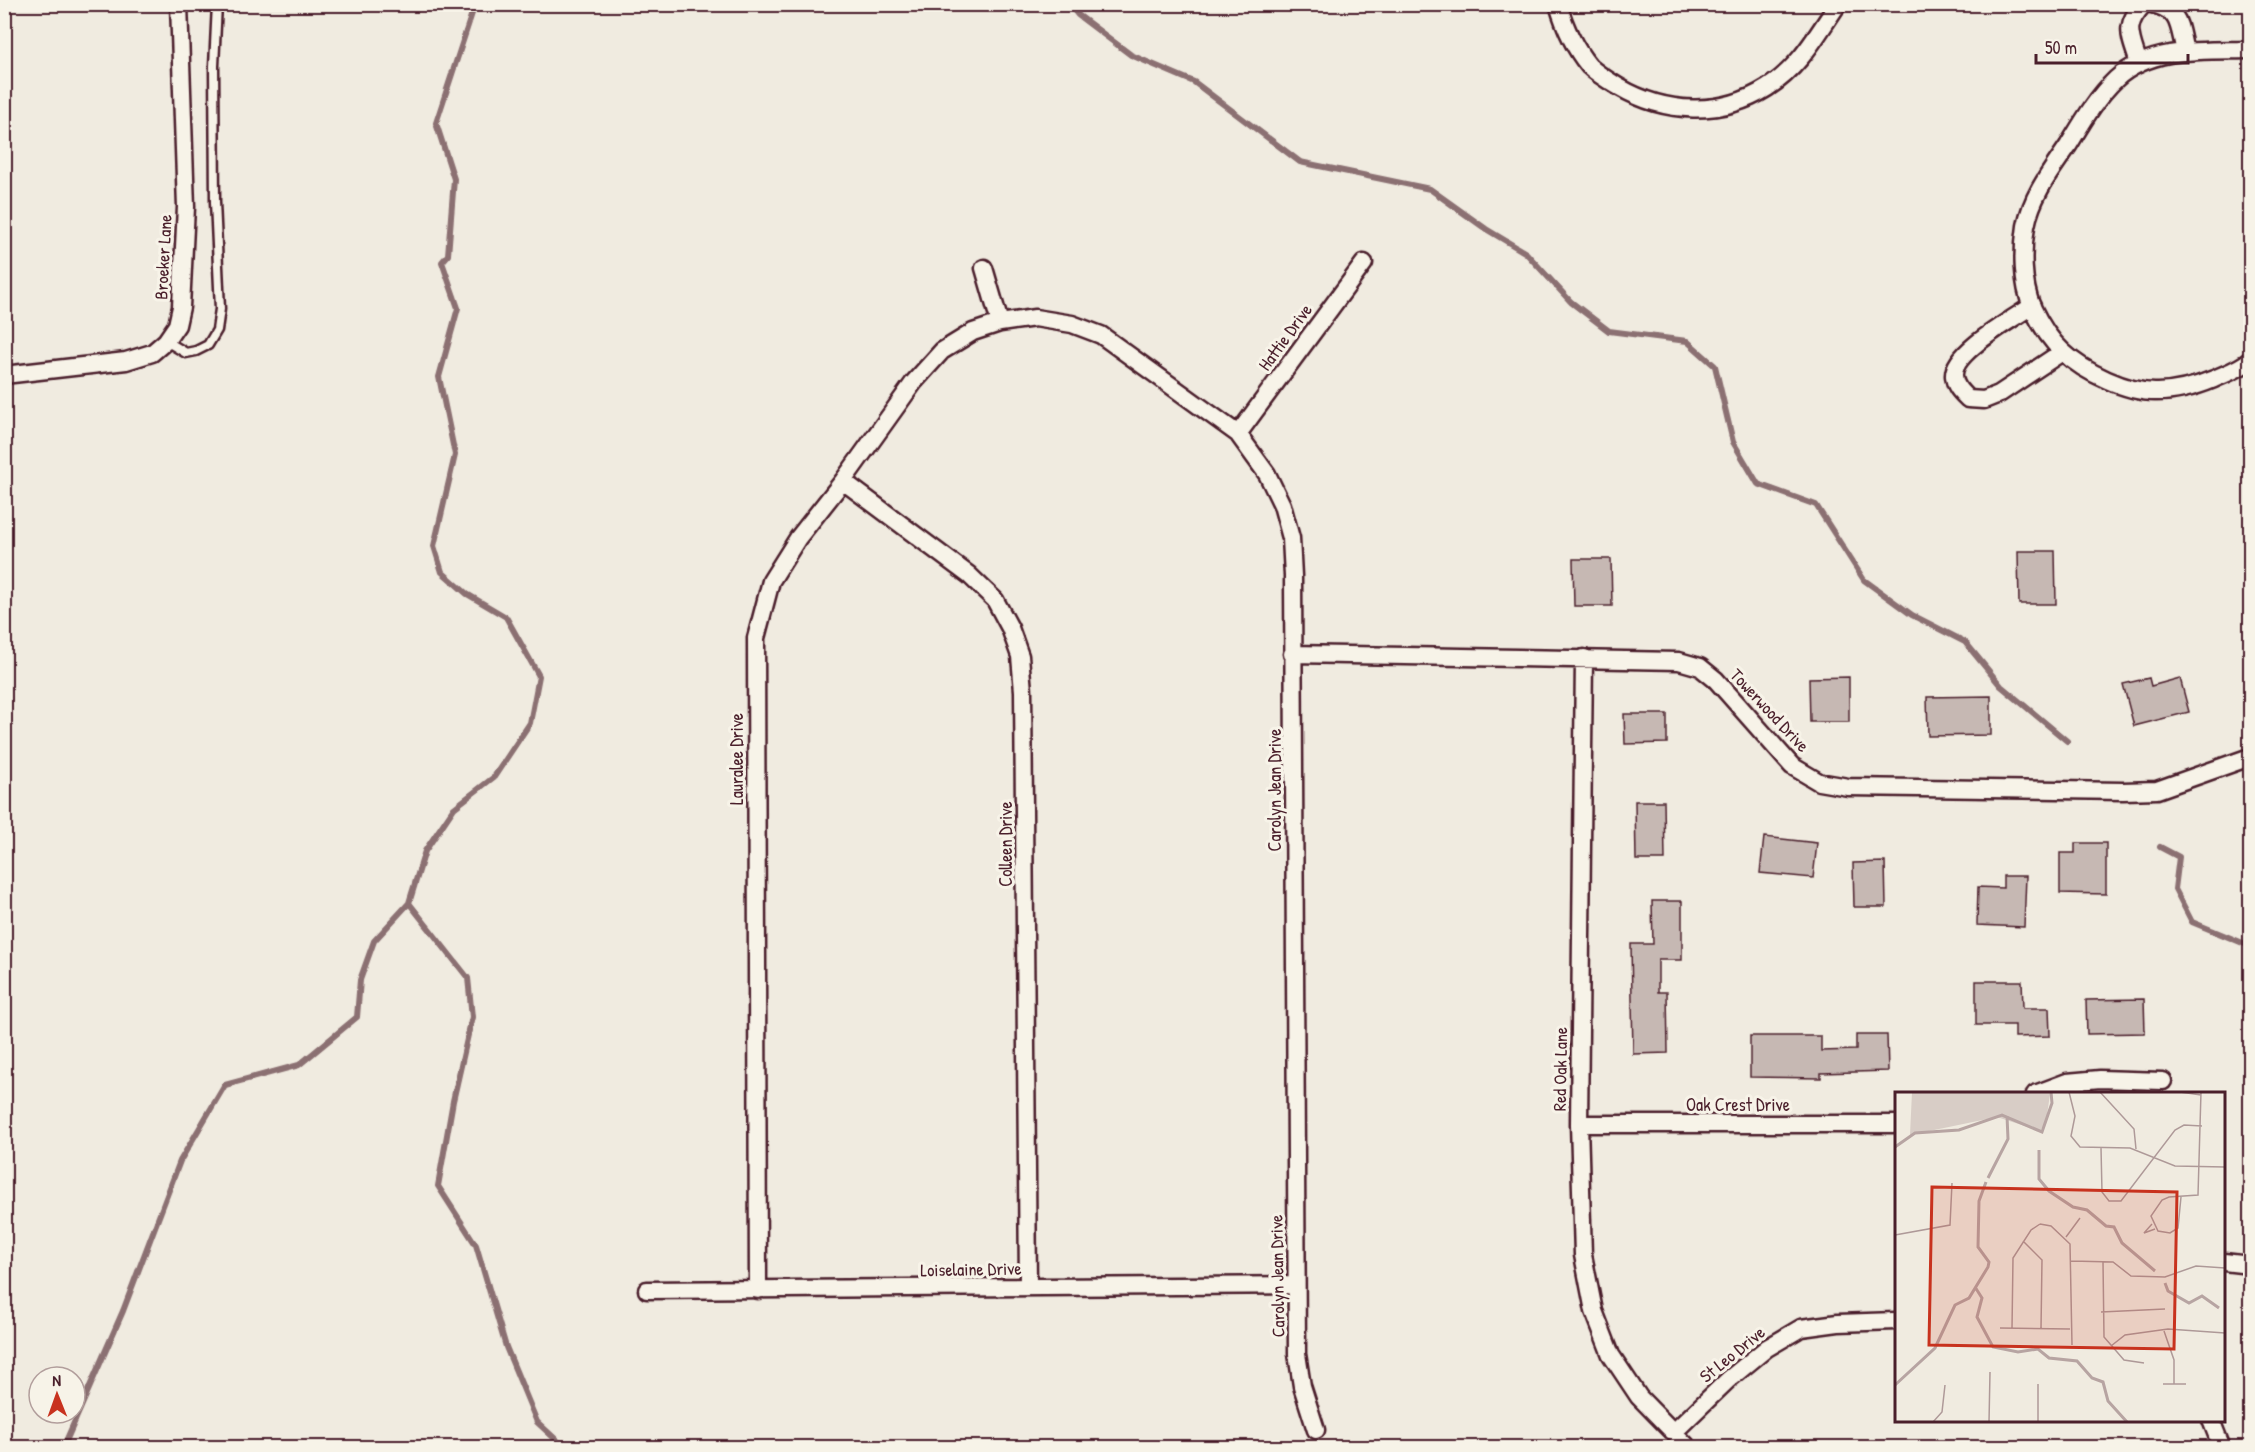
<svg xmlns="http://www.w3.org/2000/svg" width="2255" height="1452" font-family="'Patrick Hand',sans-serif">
<rect width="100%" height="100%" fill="#f0ebe0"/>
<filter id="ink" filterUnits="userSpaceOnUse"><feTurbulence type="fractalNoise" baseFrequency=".0167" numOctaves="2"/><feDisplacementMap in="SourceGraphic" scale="12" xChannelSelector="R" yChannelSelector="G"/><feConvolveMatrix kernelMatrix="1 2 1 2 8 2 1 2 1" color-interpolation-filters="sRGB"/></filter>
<g filter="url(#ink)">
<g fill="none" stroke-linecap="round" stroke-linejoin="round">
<!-- stream -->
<path stroke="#8b6f72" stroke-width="6" d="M1069,4L1078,15L1131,55L1194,82L1300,162L1430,189L1486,229L1526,253L1571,302L1609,331L1687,341L1715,366L1733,442L1758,484L1816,505L1864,580L1912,615L1965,642L2001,686L2067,741
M2160,847L2179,857L2175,889L2192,922L2250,946
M409,903L468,978L472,1017L453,1101L438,1186L476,1245L506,1347L537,1422L565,1448
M63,1448L123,1311L180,1161L225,1085L299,1065L357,1017L360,980L374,941L409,903L425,851L454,808L494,777L530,723L539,676L506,617L467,594L442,572L434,546L455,455L439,377L458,308L442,262L448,255L454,179L436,123L475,4"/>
</g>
<!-- building -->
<path fill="#c6b8b3" stroke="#4a1f2b" stroke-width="1.5" d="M2018,551H2055L2056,604H2019Z
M1573,559H1611L1612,606H1574Z
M1849,677V722H1810L1809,678Z
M2149,678L2151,686L2180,678L2189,712L2134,726L2123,684Z
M1991,696V735L1928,736L1927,697Z
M1624,714H1667V743L1625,744Z
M1635,801H1664L1665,860H1636Z
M1764,837L1817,843L1813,878L1760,873Z
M2075,843H2106V894L2060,893V853H2075Z
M1885,862L1886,907H1854L1853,863Z
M2003,876H2026L2024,927L1977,925L1978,887L2003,888Z
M1652,901H1682V960H1658V992H1667L1668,1053L1633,1054L1631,944H1653Z
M1976,981H2022L2023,1008H2049L2050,1036L2015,1037V1025H1976Z
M2144,999L2145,1033L2087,1034L2086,1000Z
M1856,1035H1887L1888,1071L1821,1073V1078L1750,1077V1036H1821V1051L1856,1050Z"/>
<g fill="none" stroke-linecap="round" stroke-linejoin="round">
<defs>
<path id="service" d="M166,341L186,353L196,351L208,345L217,330L220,309L215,202L214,66L217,4"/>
<path id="minor" d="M1558,4C1564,25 1575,49 1589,66C1597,74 1609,81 1619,87C1665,114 1721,117 1767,88C1800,67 1816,36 1838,4
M2151,4C2181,10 2178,25 2185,51
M2250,50C2205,51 2152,46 2116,79C2096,98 2082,123 2068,146C2051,171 2032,195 2026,226C2022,251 2022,283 2032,307C2039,322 2050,340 2063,352C2084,372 2128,393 2157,392C2176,392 2197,386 2214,379C2227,373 2240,369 2250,360
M2139,64C2131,37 2122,26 2144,4
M984,268L1000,323
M2032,306C2013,319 1952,352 1954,376C1955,387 1961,392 1968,399L1984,400L1999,394L2062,352
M4,375L126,361L152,353L166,341L177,325L181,307L186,207L179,4
M1238,434L1364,263
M843,481L969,575L995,600L1010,628L1020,656L1023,691L1028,1287
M1292,654L1679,661L1700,667L1716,680L1792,766L1819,782L1848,787L2123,791L2157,790L2250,757
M1584,658L1579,1124L1583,1255L1594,1311L1611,1355L1639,1397L1689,1448
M2035,1094L2067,1082L2100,1079L2163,1081
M1579,1124H1896
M2224,1262L2250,1265
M647,1290L1296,1285
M758,1290L756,638L771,581L798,538L843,481L914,382L942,351L973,332L1000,323L1035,318L1072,324L1101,335L1238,434L1267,474L1282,505L1291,538L1293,576L1297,1354L1302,1386L1316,1430
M2211,1420L2222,1448
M1674,1432L1728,1380L1767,1348L1801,1328L1838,1323L1896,1321"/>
</defs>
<!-- service casing -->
<use href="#service" stroke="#4a1f2b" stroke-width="13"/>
<!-- minor casing -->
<use href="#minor" stroke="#4a1f2b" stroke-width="21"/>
<!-- service -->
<use href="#service" stroke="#f7f3e8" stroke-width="8"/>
<!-- minor -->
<use href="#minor" stroke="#f7f3e8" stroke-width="16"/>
</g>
</g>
<g text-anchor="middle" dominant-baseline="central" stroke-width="6" stroke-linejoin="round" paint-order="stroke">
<!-- street labels -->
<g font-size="18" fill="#4a1f2b" stroke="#f7f3e8">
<text transform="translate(163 257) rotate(-87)">Broeker Lane</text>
<text transform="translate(1285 337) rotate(-54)">Hattie Drive</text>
<text transform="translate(1770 710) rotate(47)">Towerwood Drive</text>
<text transform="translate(736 759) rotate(-90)">Lauralee Drive</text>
<text transform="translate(1274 790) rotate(-90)">Carolyn Jean Drive</text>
<text transform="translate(1005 844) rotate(-90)">Colleen Drive</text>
<text transform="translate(1560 1069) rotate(-89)">Red Oak Lane</text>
<text x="1738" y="1104">Oak Crest Drive</text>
<text transform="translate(971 1269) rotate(-1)">Loiselaine Drive</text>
<text transform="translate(1277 1276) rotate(-91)">Carolyn Jean Drive</text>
<text transform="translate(1732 1354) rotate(-39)">St Leo Drive</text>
</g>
</g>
<!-- overview -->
<g transform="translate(1895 1092)">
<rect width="330" height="330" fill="#f0ebe0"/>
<path d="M17,0H154L155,2L151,30L145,39L102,25L15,43Z" fill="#d8cdc6"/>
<path fill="none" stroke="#b7a4a2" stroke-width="3" d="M0,55L20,41L64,38L107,23L147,40L157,11L156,0M144,58V87L154,99L178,115L192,118L211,134L219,135L227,151L260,179M93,86L113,47L112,24M270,191L273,199L294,211L307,204L324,216M80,195L87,206L82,225L98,255L123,260L143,257L154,266L182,269L197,286L208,290L213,309L232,330M0,293L40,256L60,213L74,206L93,175L94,170L83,155L84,109L91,90"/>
<path fill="none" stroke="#ae9998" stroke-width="1.5" d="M174,0L180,24L176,44L185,55L235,56L280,74L330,75M205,0L239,37L241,57M285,0L306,3M206,56L207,100L214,109H226L280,38L289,33L307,34M286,105L283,136L275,141L263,139L256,124L267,108L274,105L303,103L306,0M145,132L156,134L175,152L177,253M257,132L249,141L260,137M0,143L55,133L57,91M171,145L185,126M128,149L147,168L146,237M176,169L218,170L236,184L270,185L301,174L330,176M208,170L209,245L229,268L249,271M206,220L270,217M105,236L175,237M117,237L118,166L136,138L145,132M269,239L279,268V292M216,254L230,243L273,237L330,241M143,292V330M268,292H291M38,330L47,320L50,293M94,330L95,280"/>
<path fill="#c8321e" fill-opacity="0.15" stroke="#c8321e" stroke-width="3" d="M37,95L282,100L279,257L34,253Z"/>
<rect width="330" height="330" fill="none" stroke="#4a1f2b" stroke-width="3"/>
</g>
<!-- margin -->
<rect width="2255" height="1452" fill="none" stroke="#f7f3e8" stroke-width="24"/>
<rect x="12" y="12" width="2231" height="1428" fill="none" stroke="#4a1f2b" stroke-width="2" filter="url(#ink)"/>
<!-- north arrow -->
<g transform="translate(57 1395) rotate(359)"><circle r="28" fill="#f7f3e8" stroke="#b29e9c" stroke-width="1.5"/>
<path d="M0-4.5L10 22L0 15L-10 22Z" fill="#c8321e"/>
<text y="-9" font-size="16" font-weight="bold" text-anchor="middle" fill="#4a1f2b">N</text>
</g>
<!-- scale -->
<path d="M2036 54v9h152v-9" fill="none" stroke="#4a1f2b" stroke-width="3"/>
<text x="2045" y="54" font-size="18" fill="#4a1f2b" stroke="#f7f3e8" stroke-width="4.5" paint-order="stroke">50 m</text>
</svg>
